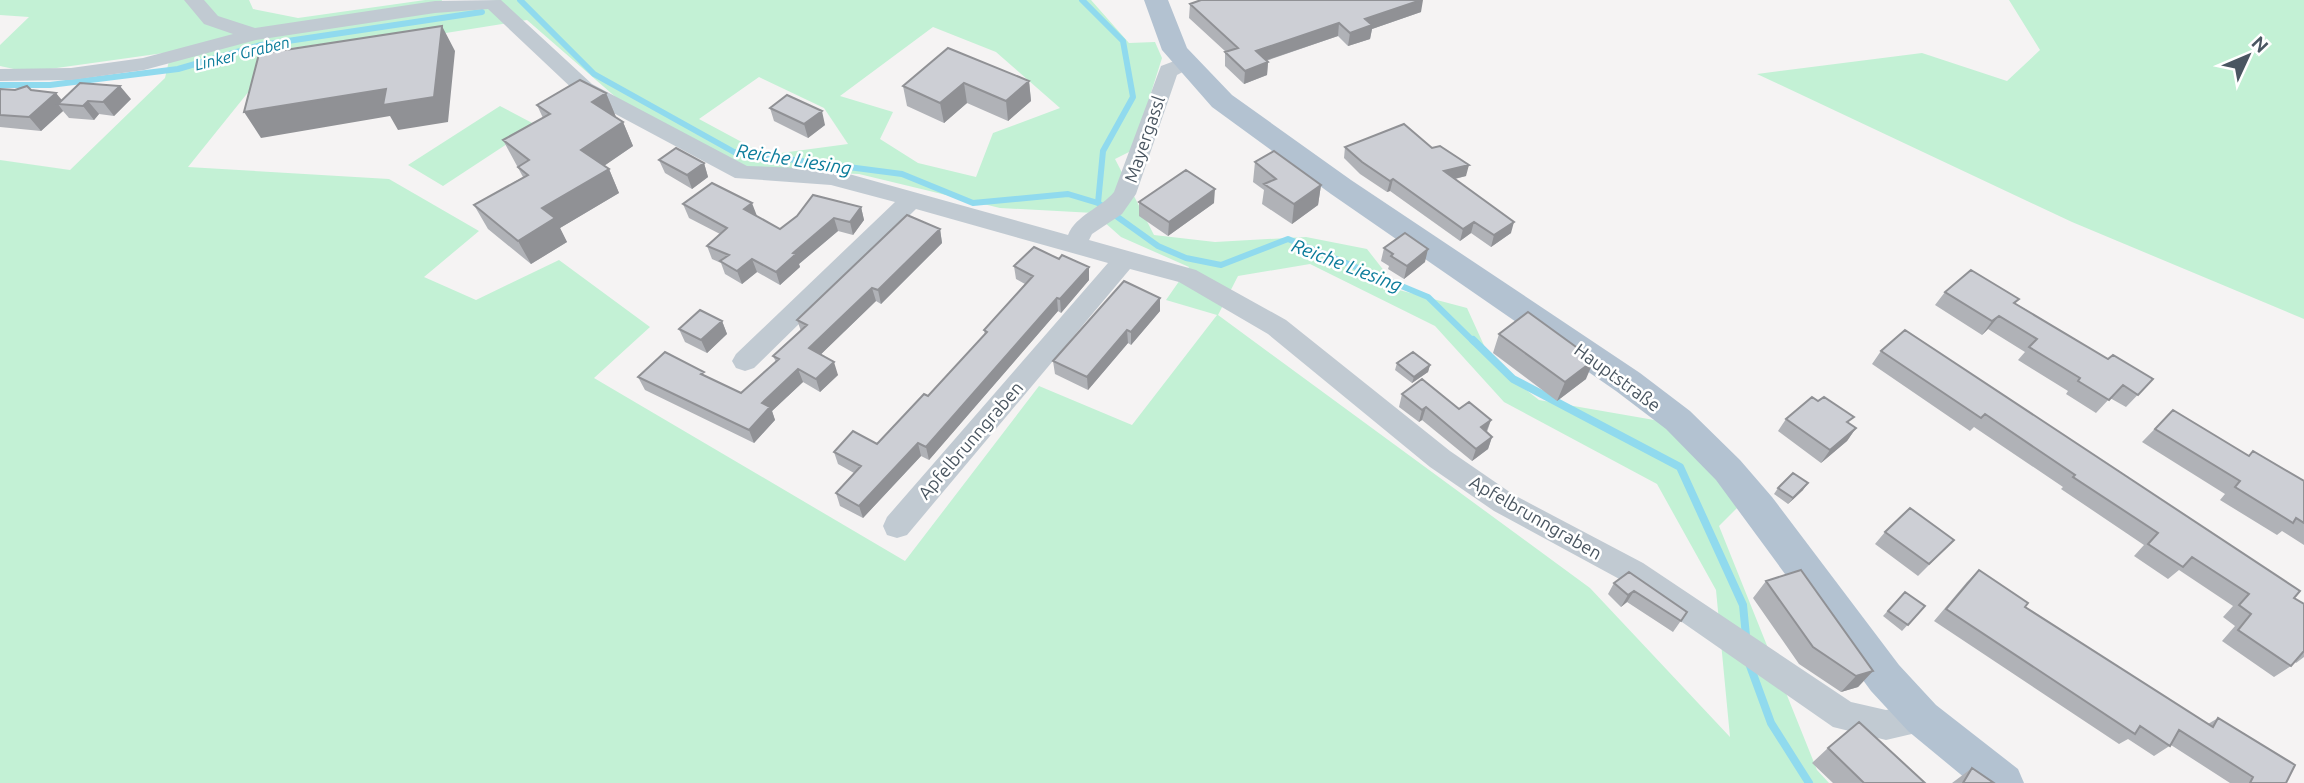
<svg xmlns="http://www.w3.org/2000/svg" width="2304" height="783" font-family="Ubuntu,sans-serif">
<rect width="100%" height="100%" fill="#f5f3f3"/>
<!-- green -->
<path fill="#c3f1d5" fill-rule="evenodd" d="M0,0H249L253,9L298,18L425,0H442L439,11L496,0H1091L1129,43L1155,42L1162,58L1133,150L1115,159L1154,235L1215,242L1306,237L1367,249L1399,290L1467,308L1492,363L1539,400L1660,421L1711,464L1737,508L1719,526L1817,770L1829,783H0V160L70,170L165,78L171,52L28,72L0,66V45L29,17L0,15ZM527,20L619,100L747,169L859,174L1000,208L1094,213L1121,237L1189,267L1166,300L1217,315L1132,425L1039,386L905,561L594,378L650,327L559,260L476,300L424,277L479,231L389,179L188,167L283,49L358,39V47ZM933,27L996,52L1060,108L993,133L976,177L918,163L880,139L893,112L840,96ZM759,77L824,108L848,144L766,155L699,119ZM1310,264L1435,326L1504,402L1657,484L1716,590L1730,737L1590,588L1218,315L1238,276Z
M2009,0H2304V319L2072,222L1757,74L1922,53L2007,81L2040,50Z
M500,106L536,125L443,186L408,165Z"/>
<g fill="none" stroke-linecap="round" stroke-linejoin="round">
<!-- stream-far1 -->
<path stroke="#90daee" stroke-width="6" d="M520,0L594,74L734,152L902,174L973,203L1068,194L1098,203L1158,246L1186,258L1221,265L1288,239L1428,297L1474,342
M1082,0L1123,41L1133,97L1103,151L1098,203
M0,85H50L178,69L261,45L482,12"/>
<!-- stream -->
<path stroke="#90daee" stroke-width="8" d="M1473,340L1513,379L1680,467L1743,605L1746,636
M1749,663L1771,723L1809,783"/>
<!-- minor -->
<path fill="#c1cad2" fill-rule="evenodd" d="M184,0H204L218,16L255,28L435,1L501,0L592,84L747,166L831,169L1068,235C1076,215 1101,208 1114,192L1161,66L1185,57L1192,59L1195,63L1192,67L1177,75L1136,194L1122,214L1092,234L1089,240L1196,270L1286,320L1450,451L1514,495L1643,563L1851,702L1886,710L1922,703L1933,707L1938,718L1933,729L1886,740L1833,727L1623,581L1494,511L1430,467L1268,334L1179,282L1130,269L907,535L897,538L887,535L883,526L887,517L1108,263L916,209L754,368L745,371L736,368L732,361L736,354L895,202L831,185L735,178L578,94L488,9L435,13L256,40L144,70L71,80L0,81V69L71,68L143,58L233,34L204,24Z"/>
<!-- major -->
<path fill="#b3c2d1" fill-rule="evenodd" d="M1144,0H1168L1187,48L1232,95L1351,180L1640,373L1690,411L1740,460L1772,497L1899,665L1936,705L2018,769L2024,783H1971L1908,731L1871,691L1716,480L1666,429L1616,391L1331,194L1212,107L1162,50Z"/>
</g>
<!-- wall -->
<path fill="#b0b2b7" d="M1190,4L1421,12L1372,29L1370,39L1348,46L1338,36L1266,61L1268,62L1267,75L1244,84L1225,66V52H1226L1189,18Z
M948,48L1029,81L1031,101L1008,121L967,103L944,123L907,106L903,86Z
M0,89L31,90L62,100L131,99L114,116L99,114L94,120L69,118L63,111L41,131L0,127Z
M606,93L616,117L623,122L633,146L604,166L609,169L619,193L560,228L567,242L531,264L488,229L474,205L523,177L503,140L543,118L537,105Z
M770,108L825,125L808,138L774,121Z
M1345,147L1432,148L1466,176L1455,179L1511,233L1491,247L1471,233L1460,241L1390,191L1387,192L1360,174L1344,158Z
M659,160L704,163L708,177L692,189L665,173Z
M1255,162L1321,185L1318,205L1292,224L1262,204L1264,190L1253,182Z
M1139,202L1214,203L1168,236L1139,216Z
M683,204L757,216L780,229L861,207L864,220L853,235L838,231L799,264L800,267L780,285L757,272L742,284L725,274L721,263L712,259L707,246L720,234L689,218Z
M940,229L942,243L881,304L876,301L821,354L838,375L820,392L803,382L772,411L775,420L754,443L645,390L638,377H706L741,393L776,362L773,356L801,331L797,320Z
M1384,248L1425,262L1404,279L1388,269L1389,266L1381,261Z
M1059,259L1089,267V280L1061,313L1058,311L929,460L921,456L863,518L840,506L836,493L854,473L838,464L834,452L877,444L928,396L985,335L984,330L1025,284L1016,279L1014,266Z
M1945,292L2019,299L2015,303L2108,359L2153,379L2126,407L2110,398L2096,413L2066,394L2068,391L2018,360L2025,352L1988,329L1982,335L1935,305Z
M1160,298V311L1131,345L1128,343L1088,390L1055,374L1053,361Z
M722,321L727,334L707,353L685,342L679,329Z
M1499,334L1586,379L1557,401L1493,353Z
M1881,351L2304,604V657L2296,663L2295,662L2291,666L2274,677L2222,641L2235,626L2223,617L2233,606L2179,570L2168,579L2134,556L2144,545L2061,489L2063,487L1974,427L1970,431L1872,364Z
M1397,363L1430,365L1428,372L1412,383L1395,370Z
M1402,394L1459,409L1491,420L1487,432L1492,437L1488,449L1472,461L1422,420L1419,422L1399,407Z
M2173,410L2248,456L2253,451L2304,481V545L2282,531L2277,535L2220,500L2225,494L2142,442Z
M1786,419L1849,424L1856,428L1847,441L1821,463L1778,431Z
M1778,488L1803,490L1788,504L1774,494Z
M1885,532L1954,540L1918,576L1875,544Z
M1979,570L2025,607L2208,724L2218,718L2286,783H2230L2171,745L2154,756L2128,739L2119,744L1934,621L1967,582Z
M1766,581L1873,671L1858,687L1841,692L1799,664L1753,598Z
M1614,583L1687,612L1673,632L1627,602L1621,607L1608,594Z
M1905,592L1925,606L1902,631L1883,616Z
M1828,748L1925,783H1833L1812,763Z
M1972,768L1994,783H1952Z"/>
<!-- shaded-wall -->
<path fill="#909195" d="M1421,0H1423L1421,12L1372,29L1370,39L1348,46L1350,33L1365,19Z
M1339,23L1338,36L1255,64L1256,51Z
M442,26L455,51L448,122L398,130L390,116L261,138L244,112L386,89Z
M1268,62L1267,75L1244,84L1245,71Z
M1029,81L1031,101L1008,121L1006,101Z
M964,83L967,103L944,123L940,103Z
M120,86L131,99L114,116L103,102Z
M56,93L66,105L58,104L63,111L41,131L29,117Z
M606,93L616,117L592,102Z
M88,101L99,114L94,120L83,106Z
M822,111L825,125L808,138L804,124Z
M623,122L633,146L592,174L581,150Z
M704,163L708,177L692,189L687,175Z
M1469,165L1466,176L1441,182L1444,171Z
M609,169L619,193L560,228L567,242L531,264L518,241L542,208Z
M1393,179L1390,191L1387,192L1390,181Z
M1321,185L1318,205L1292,224L1294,204Z
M1215,189L1214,203L1168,236L1169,222Z
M752,203L757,216L744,209Z
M861,207L864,220L853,235L850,222Z
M834,218L838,231L799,264L800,267L780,285L776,272L793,253Z
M1474,222L1471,233L1460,241L1463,229Z
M1514,222L1511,233L1491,247L1494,235Z
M940,229L942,243L881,304L878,290Z
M1428,249L1425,262L1404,279L1407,266Z
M752,259L757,272L742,284L737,271Z
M1089,267V280L1061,313L1060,299Z
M872,288L876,301L814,361L809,348Z
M1057,298L1058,311L929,460L926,447Z
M1160,298V311L1131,345V332Z
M1999,316L1988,329L1982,335L1992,321Z
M722,321L727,334L707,353L701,340Z
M1127,330L1128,343L1088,390L1087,377Z
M1594,360L1586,379L1557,401L1565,382Z
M834,362L838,375L820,392L816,379Z
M1430,365L1428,372L1412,383L1414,377Z
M798,369L803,382L772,411L775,420L754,443L749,430L762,403Z
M1426,407L1422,420L1419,422L1422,410Z
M1491,420L1486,432L1481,427Z
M1856,428L1847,441L1821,463L1830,450Z
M1492,437L1488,449L1472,461L1476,449Z
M918,443L921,456L863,518L859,506Z
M1808,483L1803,490L1788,504L1793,498Z
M1634,591L1627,602L1621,607L1628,595Z
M1873,671L1858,687L1841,692L1856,676Z"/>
<!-- building -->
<path fill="#cdcfd5" stroke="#909195" stroke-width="2" d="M1201,0H1421L1365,19L1372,25L1350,33L1339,23L1256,51L1268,62L1245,71L1225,52L1238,48L1190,4Z
M442,26L434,97L383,105L386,89L244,112L259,54Z
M948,48L1029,81L1006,101L964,83L940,103L903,86Z
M580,80L606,93L592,102L623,122L581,150L609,169L542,208L555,218L518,241L474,205L528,175L518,167L529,160L503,140L550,114L537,105Z
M80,83L120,86L103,102L88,101L83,106L58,104Z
M27,86L31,90L56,93L29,117L0,115V89L15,90Z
M787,95L822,111L804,124L770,108Z
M1404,124L1432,148L1440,146L1469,165L1444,171L1514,222L1494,235L1474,222L1463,229L1393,179L1390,181L1362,162L1345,147Z
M676,148L704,163L687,175L659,160Z
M1274,151L1321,185L1294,204L1264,184L1276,179L1255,162Z
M1186,170L1215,189L1169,222L1139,202Z
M712,183L752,203L744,209L780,229L797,216L813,195L861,207L850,222L834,218L793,253L796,254L776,272L752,259L737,271L720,261L729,255L707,246L727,228L683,204Z
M907,215L940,229L878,290L872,288L809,348L834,362L816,379L798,369L762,403L770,407L749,430L638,377L665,352L704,372L701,374L741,393L779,359L773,356L807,325L797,320Z
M1405,233L1428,249L1407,266L1391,256L1393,254L1384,248Z
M1034,247L1059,259L1062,255L1089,267L1060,299L1057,298L926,447L918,443L859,506L836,493L861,466L834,452L853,431L877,444L924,394L928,396L987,332L984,330L1033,276L1014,266Z
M1971,270L2019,299L2014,303L2108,359L2113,355L2153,379L2138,395L2123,385L2109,400L2078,381L2080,378L2029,347L2037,339L1999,316L1992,321L1945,292Z
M1124,281L1160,298L1131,332L1127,330L1087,377L1053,361Z
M700,310L722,321L701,340L679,329Z
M1528,312L1594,360L1565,382L1499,334Z
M1905,330L2300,591L2294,598L2304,604V651L2291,666L2238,630L2251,614L2239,605L2249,594L2192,557L2183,567L2148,544L2158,533L2073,477L2075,475L1985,414L1981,418L1881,351Z
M1413,352L1430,365L1414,377L1397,363Z
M1422,379L1459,409L1469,402L1491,420L1481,427L1492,437L1476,449L1426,407L1422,410L1402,394Z
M1812,397L1818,401L1824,397L1854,417L1847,422L1856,428L1830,450L1786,419Z
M2173,410L2249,456L2253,451L2304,481V523L2296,518L2293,523L2235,487L2240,481L2155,429Z
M1793,473L1808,483L1793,498L1778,488Z
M1910,508L1954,540L1929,564L1885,532Z
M1801,570L1873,671L1856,676L1813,647L1766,581Z
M1979,570L2028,603L2025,607L2213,727L2218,718L2295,765L2286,783H2250L2253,777L2179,730L2170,746L2140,726L2135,734L1946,609Z
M1629,572L1687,612L1681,621L1634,591L1628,595L1614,583Z
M1905,592L1925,606L1908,625L1888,611Z
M1859,722L1925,783H1864L1828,748Z
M1972,768L1994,783H1963Z"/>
<g text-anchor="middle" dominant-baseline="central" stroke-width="5" stroke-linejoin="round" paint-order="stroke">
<!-- far-water labels -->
<g font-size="16" font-style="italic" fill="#0c7c9b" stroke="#fff">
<text transform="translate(242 53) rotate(-14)">Linker Graben</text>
</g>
<!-- street labels -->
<g font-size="18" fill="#4a5661" stroke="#fff">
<text transform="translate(1144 139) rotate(-71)">Mayergassl</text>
<text transform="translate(1618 377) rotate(36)">Hauptstraße</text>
<text transform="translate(970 440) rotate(-49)">Apfelbrunngraben</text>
<text transform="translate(1536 517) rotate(30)">Apfelbrunngraben</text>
</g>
<!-- water labels -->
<g font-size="19" font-style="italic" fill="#0c7c9b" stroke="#fff">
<text transform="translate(794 159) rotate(9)">Reiche Liesing</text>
<text transform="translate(1347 265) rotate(21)">Reiche Liesing</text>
</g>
</g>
<!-- north arrow -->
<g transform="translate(2248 56) rotate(46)" stroke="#ffffff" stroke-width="5" paint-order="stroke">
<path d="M0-5L12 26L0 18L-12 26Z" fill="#4a5661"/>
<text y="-10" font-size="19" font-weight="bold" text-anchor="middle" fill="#4a5661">N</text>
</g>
</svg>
